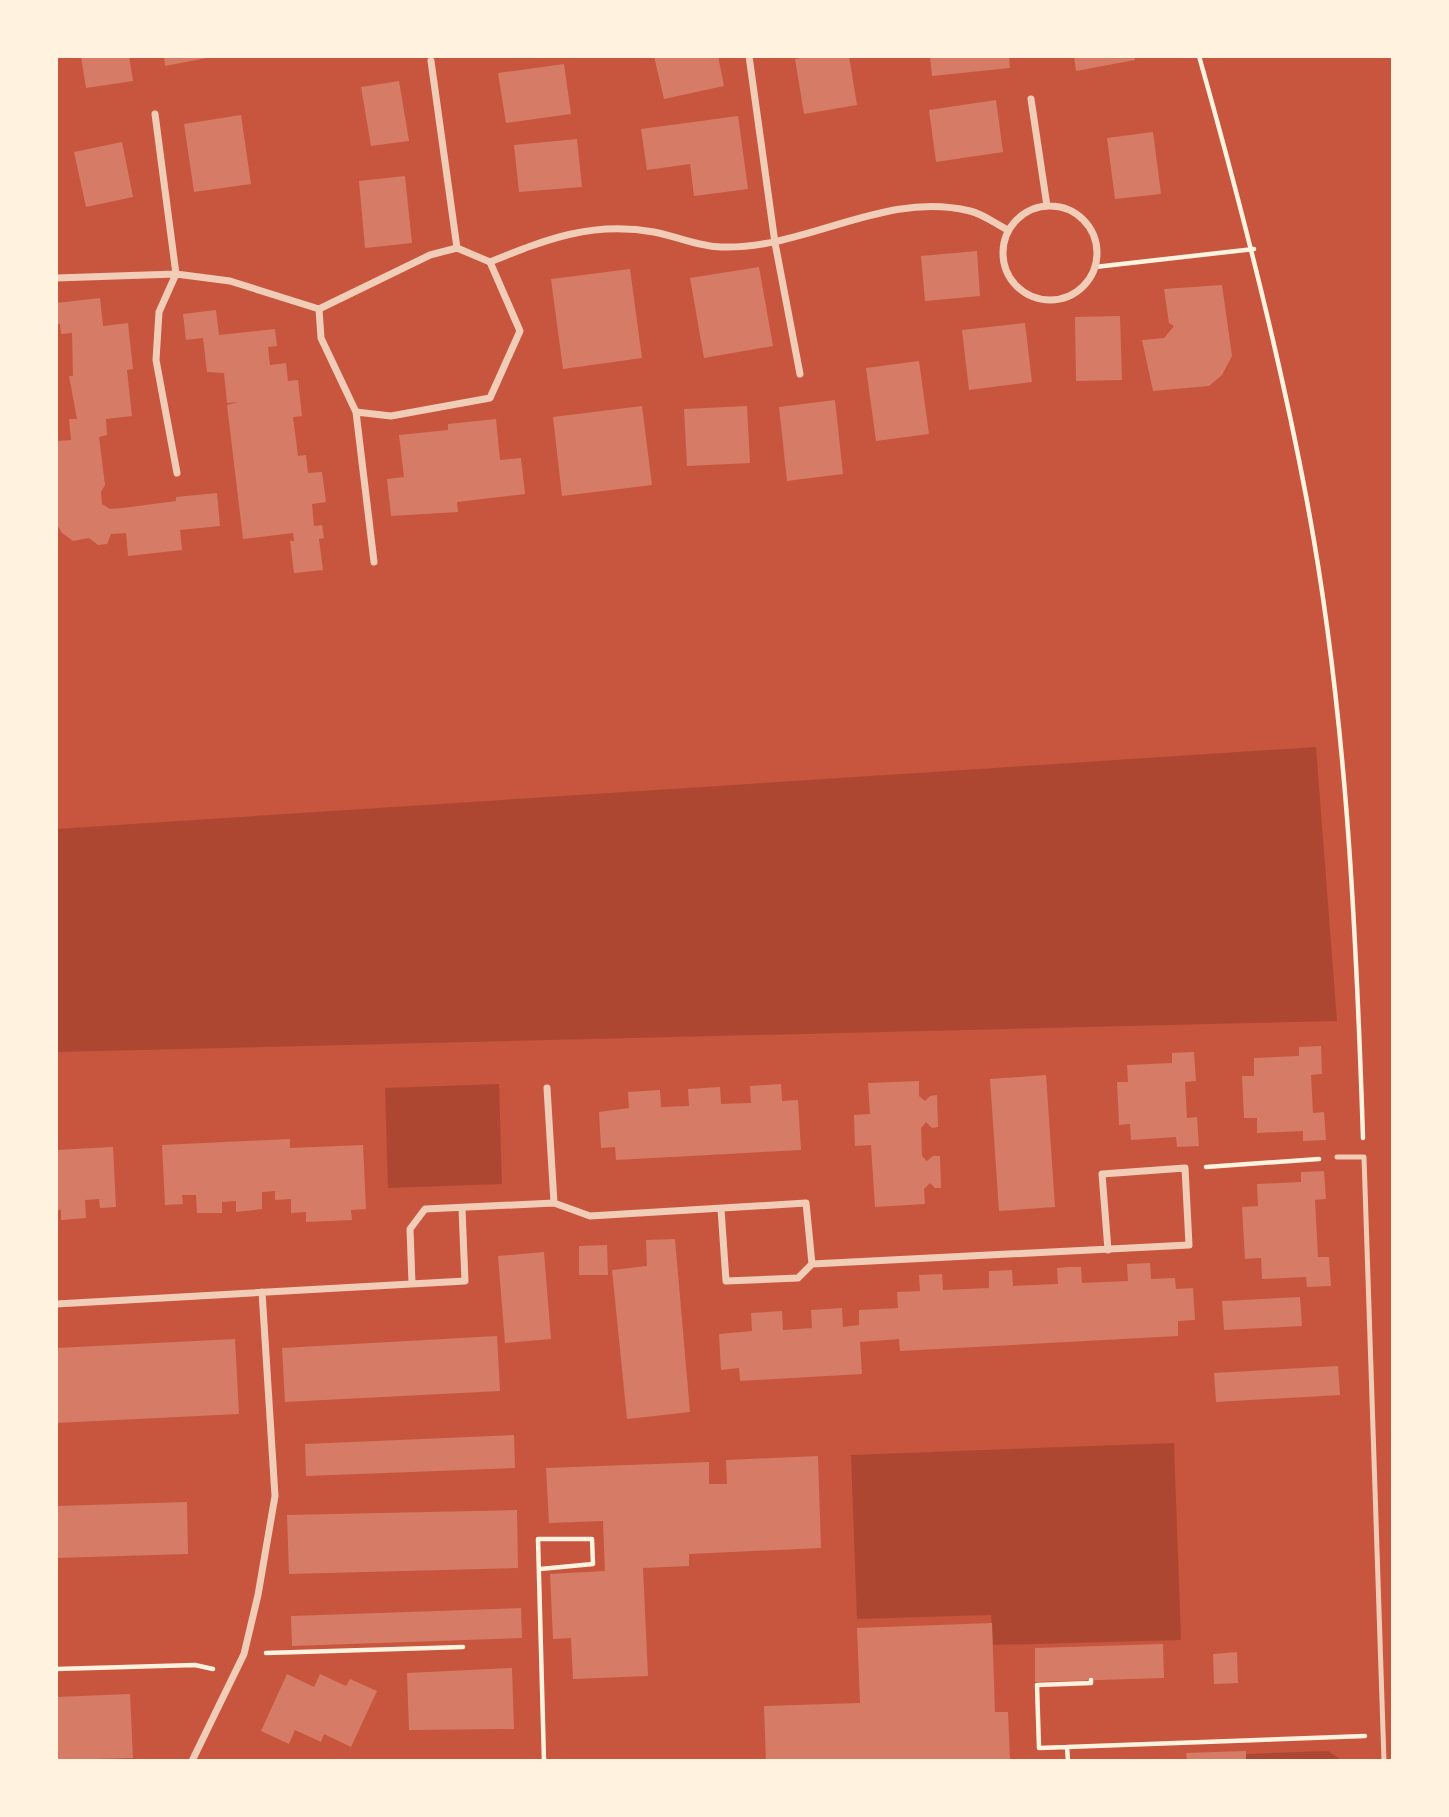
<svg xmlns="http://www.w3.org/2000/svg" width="1449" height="1817" font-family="'Varela Round',sans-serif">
<rect width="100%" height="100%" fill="#c8553d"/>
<!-- green -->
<path fill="#ae4732" d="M1316,747L1337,1021L56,1052V829Z
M499,1084L502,1184L388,1188L385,1088Z
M1174,1443L1181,1640L993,1645L991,1615L857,1619L851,1455Z
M1328,1751L1343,1761H1246V1754Z"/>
<!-- building -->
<path fill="#d67c66" d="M81,56H129L133,81L86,88Z
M164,56H211V57L165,66Z
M654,56H718L724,86L664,99Z
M814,56H849L857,105L804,114L795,59Z
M930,56H1009L1010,68L932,76Z
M1074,56H1134L1135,60L1076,71Z
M564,64L571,114L506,123L498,73Z
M399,81L409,141L371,146L361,87Z
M996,100L1003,152L936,162L929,110Z
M241,115L251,184L194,192L184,124Z
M738,116L748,189L694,196L690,164L647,170L641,129Z
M1153,132L1161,194L1115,199L1107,138Z
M577,139L582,187L519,192L514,145Z
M122,142L133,197L86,207L74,152Z
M405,176L412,243L365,248L359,181Z
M977,251L980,296L925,301L921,256Z
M759,267L773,346L704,358L690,278Z
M630,269L642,358L563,369L551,279Z
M1222,285L1232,356L1222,375L1209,386L1153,391L1142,340L1164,338L1174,326L1169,323L1164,289Z
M100,298L103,326L128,323L133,369L127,370L132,416L106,419L107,435L99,437L105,485L101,492L102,504L110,509L123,508L176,501V497L217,493L220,526L180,530L182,550L128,556L126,533L111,534L107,544L98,545L89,538L73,541L62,533L56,523V441L71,440L69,419H77L69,376H73L72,333L61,334L60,324H56V303Z
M216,310L219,335L275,329L277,346L268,347L270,365L286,363L288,381L298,380L302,416L293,417L298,456L306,455L308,473L322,472L326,502L312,504L314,526L322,525L324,538L319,539L323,570L294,573L290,541H294L293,533L243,539L227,405L238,402L227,403L224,373L207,372L203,338L186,340L183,314Z
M1120,316L1122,380L1076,381L1075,317Z
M1025,323L1032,382L969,390L962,330Z
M919,361L929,434L876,441L866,368Z
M835,400L843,474L787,481L779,407Z
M642,406L652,485L562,496L553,417Z
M747,406L750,463L687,466L684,409Z
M496,419L500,460L521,458L525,494L457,502L458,512L391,516L387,479L404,477L399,435L448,430V424Z
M1321,1046L1322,1074L1311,1075L1313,1113L1324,1112L1326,1140L1303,1141V1131L1257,1133V1118H1244L1242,1076H1254V1058L1299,1056V1047Z
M1194,1052L1196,1081L1185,1082L1187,1118L1197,1117L1199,1146L1177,1147L1176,1137L1131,1140L1130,1124L1119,1125L1118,1103L1117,1082H1128L1127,1065L1172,1063V1053Z
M1046,1075L1055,1207L999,1211L990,1079Z
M919,1081V1096L925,1101L930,1096L937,1095L938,1127L932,1128L926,1122L921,1128L922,1156L927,1161L933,1156H940L941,1188H935L930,1183L924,1189L925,1204L875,1207L871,1145L855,1146L854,1115L870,1114L868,1083Z
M781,1084L782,1101L798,1100L801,1150L616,1160L615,1147L601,1148L599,1112L629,1108L628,1092L660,1090L661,1107L689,1106L688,1089L720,1087L721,1104L751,1103L750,1086Z
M290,1139V1148L363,1145L366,1209L351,1210L352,1220L306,1222V1212L291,1213V1199L275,1200V1191L262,1192V1209L236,1212V1201L222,1202V1213H197L196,1195H182L183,1204L165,1205L162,1145Z
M113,1147L116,1207L100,1208L99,1199L85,1200L86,1218L61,1220V1210H56V1150Z
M1324,1171L1326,1199L1315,1200L1318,1257H1329L1331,1286L1307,1287L1306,1277L1262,1279L1261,1258L1245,1259L1242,1207L1258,1206L1257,1184L1301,1182V1172Z
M675,1239L690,1412L627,1419L612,1270L647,1266L646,1240Z
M607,1245L608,1275H579V1246Z
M544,1252L551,1339L505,1343L498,1256Z
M1150,1263L1151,1279L1175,1278L1176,1289L1193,1288L1195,1320L1178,1321V1336L900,1351L899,1339L860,1342L862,1374L740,1381L739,1368L721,1370L719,1334L752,1331L751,1313L782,1311L783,1330L798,1329L812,1328L811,1310L842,1308L843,1327L859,1325V1310L898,1308L897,1292L920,1291L919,1275L942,1274L943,1290L989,1288V1271L1012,1270L1013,1286L1058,1284L1057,1268L1069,1267H1081L1082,1283L1128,1281L1127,1264Z
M1300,1297L1302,1326L1224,1330L1222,1301Z
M497,1336L500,1391L285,1402L282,1348Z
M235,1339L239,1414L56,1423V1348Z
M1338,1366L1340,1395L1216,1402L1214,1373Z
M514,1435L515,1468L306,1476L305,1444Z
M818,1456L821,1548L689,1554V1566L643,1568L648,1676L573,1679L571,1638L553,1639L550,1574L605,1571L603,1521L549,1523L546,1468L709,1462V1484H727L726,1460Z
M187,1502L188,1554L56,1558V1506Z
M517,1510L518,1568L289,1574L287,1515Z
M521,1608L522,1638L292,1646L291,1616Z
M992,1623L995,1712H1008L1010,1761H766L764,1706L860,1703L857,1628Z
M1163,1644L1164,1678L1035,1682V1648Z
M1237,1652L1238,1683L1214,1684L1213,1654Z
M512,1668L514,1729L409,1730L407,1673Z
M287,1674L314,1687L320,1674L346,1686L350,1679L377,1691L351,1747L324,1734L321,1742L295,1730L289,1744L261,1731Z
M130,1694L133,1758L56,1760V1697Z
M1246,1751V1761H1187L1186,1753Z"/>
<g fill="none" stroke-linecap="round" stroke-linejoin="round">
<!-- path -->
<path stroke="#fff3e0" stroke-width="4.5" d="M1199,56C1240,201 1278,347 1306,496C1346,707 1356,924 1363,1138
M1095,267L1254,249
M1206,1167L1319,1159
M540,1569L593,1564L592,1539H538L544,1761
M266,1653L463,1647
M56,1669L195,1665L213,1669
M1067,1747L1039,1748L1037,1685L1091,1683V1680
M1068,1761L1067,1747L1365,1736"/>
<!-- service -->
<path stroke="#f1ccb7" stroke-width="5" d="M1337,1157H1364L1384,1761"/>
<!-- minor -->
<path stroke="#f1ccb7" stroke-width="7" d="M749,56L775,243L800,374
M431,61L457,248
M1031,99L1047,206
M155,114L176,274L159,312L156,360L177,473
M1003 253a47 47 0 1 1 94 0a47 47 0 1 1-94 0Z
M56,278L176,274L230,281L319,309
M319,309L430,255L457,248L490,262C547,239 592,221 654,232C676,236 699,247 721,247C807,250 883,190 970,211C983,214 996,224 1008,230
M319,309L321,338L356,412L374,562
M356,412L391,416L490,398L520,331L490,262
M547,1088L554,1203
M721,1209L726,1281L798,1278L812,1264L1189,1245L1185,1168L1102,1174L1108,1250
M412,1283L410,1229L425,1209L554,1203L590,1216L806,1203L812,1264
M56,1304L465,1281L462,1209
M192,1761L244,1654L258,1595L275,1496L262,1292"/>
</g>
<!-- border -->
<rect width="1449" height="1817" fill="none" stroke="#fff3e0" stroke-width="116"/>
</svg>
